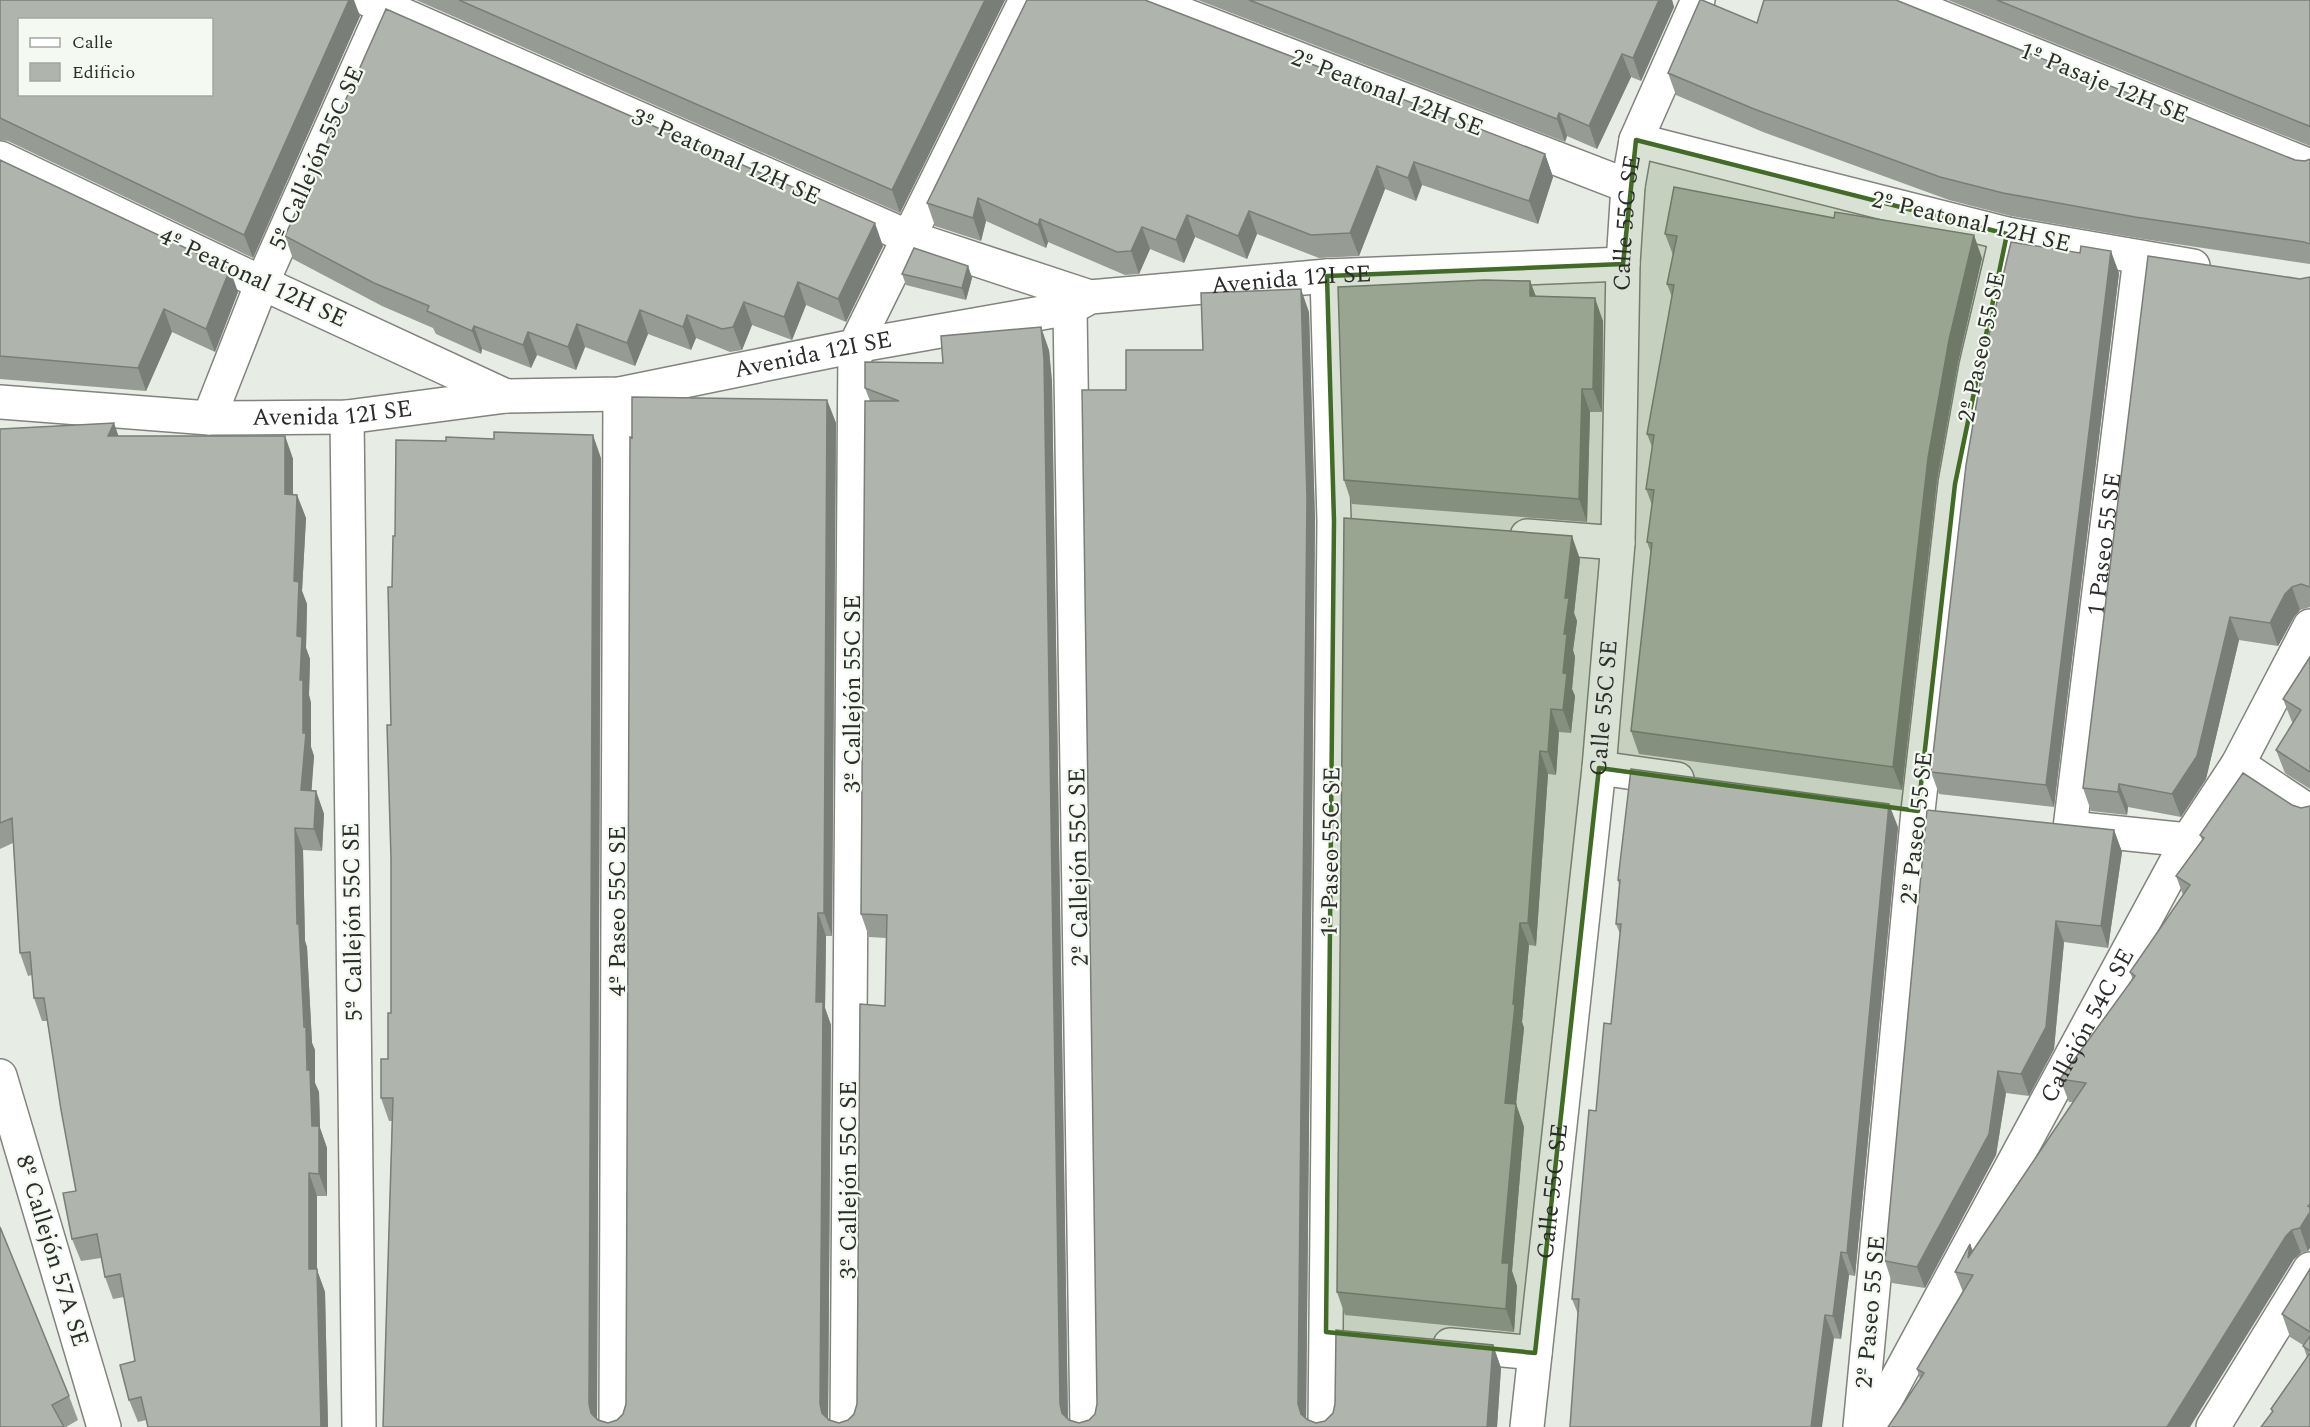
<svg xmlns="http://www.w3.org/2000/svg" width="2310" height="1427" font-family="Spectral,serif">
<rect width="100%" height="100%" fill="#e7ece4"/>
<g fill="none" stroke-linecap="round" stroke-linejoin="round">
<defs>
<g id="minor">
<path d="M369,0L911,238L1090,297"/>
<path d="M1146,0L1628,186"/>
<path d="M1898,0L2310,166"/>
<path d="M1636,140L2007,234L2193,266"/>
<path d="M0,158L262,283L506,396"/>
<path d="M1070,308L1087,1427"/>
<path id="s1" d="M0,402L209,418L347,417L506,396L620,394L855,346L1070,308L1090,297L1327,276L1623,264"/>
<path d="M347,417L359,1427"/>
<path d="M209,418L262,283L388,0"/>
<path d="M1527,536L1618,543"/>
<path d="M2238,764L2310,812"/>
<path d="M1599,768L1677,779"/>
<path d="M2070,828L2188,840"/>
<path id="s2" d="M2070,828L2140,258"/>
<path d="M0,1076L104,1427"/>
<path d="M1450,1345L1535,1353"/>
<path d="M616,1427L620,394"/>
<path d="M847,1427L855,346L1026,0"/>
<path d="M1325,1427L1334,521L1327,276"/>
<path id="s3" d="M1527,1427L1599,768L1618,543L1623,264L1628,186L1636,140L1698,0"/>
<path d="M1860,1427L1918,811L1955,484L1976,366L2007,234"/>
<path id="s4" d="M1871,1427L2188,840L2238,764L2310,626"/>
<path d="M2213,1427L2310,1269"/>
</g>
</defs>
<!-- minor casing -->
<use href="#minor" stroke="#80847d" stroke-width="36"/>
<!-- minor -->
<use href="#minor" stroke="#fff" stroke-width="33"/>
</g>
<!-- wall -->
<path fill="#969b94" d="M0,0L360,16L253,258L8,141L0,140Z
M416,0H1005L900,213Z
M1027,0L1545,154L1553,177L1538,224L1422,185L1416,201L1385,189L1359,256L1319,258L1257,234L1247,259L1195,237L1184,263L1150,249L1139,274L1125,275L1048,242L1046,248L986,221L981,241L935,226L927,203Z
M1198,0H1672L1674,7L1641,81L1631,77L1597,149L1567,136L1565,142Z
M1948,0H2310V146Z
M1757,23L2295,160L2305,161L2310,159V264L2143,239L2011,216L1949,200L1763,132L1676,95L1668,73Z
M0,160L238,292L215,352L172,332L146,391L0,379Z
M1665,234L1982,258L1958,363L1937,481L1902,790L1639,754L1631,731L1651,553L1647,542L1652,505L1646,489L1652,447L1647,434L1672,297L1667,284L1673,255Z
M285,236L883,246L846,322L806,305L792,340L752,325L742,350L730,352L696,338L691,350L648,334L635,366L585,347L576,370L537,355L531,368L482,349L481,354L436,334L433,328L382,306L293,259Z
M968,266L972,278L966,300L906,285L902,274Z
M2119,273L2054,807L1939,794L1931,772Z
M2309,277H2310V607L2300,610L2294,617L2278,646L2239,640L2206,779L2181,817L2128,807L2127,815L2091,811L2083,788L2300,279Z
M1530,281L1535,296L1603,321L1602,412H1590L1587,522L1352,504L1344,480Z
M1309,312L1315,521L1306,1419L1316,1423L1325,1421L1493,1345L1501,1368L1497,1427H383L392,1121H389L381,1098L388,1059L391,1013V725L392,587L395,536L446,441L494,439L601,458L597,1419L608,1423L617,1420L623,1414L626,1404L827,400L836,423L832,936H826L825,1008L831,1025L828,1419L839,1423L848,1420L854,1414L857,1404L885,1006L886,938L869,937L861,914L870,401L865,388L943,363L1049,350L1052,382L1068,1419L1079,1423L1089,1420L1095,1414L1097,1404L1126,390L1203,350Z
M114,423L118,436H285L293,459V495H297L306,518L302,591L307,604L306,648L310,659L309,695L311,703V747L314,756L311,791H316L324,814L322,851L303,850L305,941L307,947L312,1043L315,1050V1083L319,1092L320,1128L327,1148V1196H317V1270L325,1292L328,1427H148L146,1420L138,1422L129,1400L135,1361L124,1297L113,1299L105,1277L101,1258L81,1261L72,1239L76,1191L47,1021H42L34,998L32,975L28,976L20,953L13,843L0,849V429Z
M1580,559L1574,613L1577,621L1573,650L1575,657L1572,689L1575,696L1571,733L1559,732L1556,775L1548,774L1536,946L1529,945L1522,1022L1524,1028L1516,1104L1524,1127L1512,1271L1517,1286L1514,1332L1345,1315L1337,1292Z
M2310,657V789L2285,773L2276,750L2293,723L2292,722L2283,699Z
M2292,805L2301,808L2310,806V1248L2308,1251L2301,1253L2294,1259L1920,1379L1917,1369L1963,1292L1955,1272L1970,1244L1973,1251L2073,1102H2069L2060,1079L2133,980L2130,972L2183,895L2176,876L2202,840L2200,835Z
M1927,810L2114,830L2122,852L2108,948L2064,942L2054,1049L2029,1096L2006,1093L1996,1155L1925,1288L1892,1283L1885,1261Z
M1898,827L1855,1276L1849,1275L1841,1339L1578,1314L1572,1299L1596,1111L1611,1024L1620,934L1616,924L1619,885L1618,880Z
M2310,1269V1427L2272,1412L2271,1409L2307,1357L2303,1345L2290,1337L2282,1314Z
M69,1396L78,1420L66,1427H0Z"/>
<!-- shaded-wall -->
<path fill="#7a7e78" d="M349,0H354L360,16L253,258L244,235Z
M985,0H1005L900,213L892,190Z
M1659,0H1672L1674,7L1641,81L1633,58Z
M1622,54L1631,77L1597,149L1589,126Z
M1559,113L1567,136L1565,142L1557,119Z
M1545,154L1553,177L1538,224L1529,201Z
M1414,162L1422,185L1416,201L1408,178Z
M1377,166L1385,189L1359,256L1350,233Z
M978,198L986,221L981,241L973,218Z
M1249,211L1257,234L1247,259L1238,236Z
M1187,215L1195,237L1184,263L1176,240Z
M1040,219L1048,242L1046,248L1038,225Z
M875,223L883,246L846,322L838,299Z
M1142,227L1150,249L1139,274L1131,251Z
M1974,235L1982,258L1958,363L1937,481L1902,790L1893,767L1928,458L1949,340Z
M2111,251L2119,273L2054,807L2046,785Z
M968,266L972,278L966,300L962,288Z
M230,269L238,292L215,352L206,329Z
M1530,281L1539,304L1530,296Z
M798,282L806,305L792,340L784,317Z
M1301,289L1309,312L1315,521L1306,1427H1305L1298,1404Z
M1595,298L1603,321L1602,412L1593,389Z
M744,302L752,325L742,350L733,327Z
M164,309L172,332L146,391L138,368Z
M640,310L648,334L635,366L627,343Z
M687,315L696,338L691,350L683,327Z
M577,324L585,347L576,370L568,347Z
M474,326L482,349L481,354L472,331Z
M1041,327L1049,350L1052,382L1068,1427L1062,1413L1060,1404Z
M528,332L537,355L531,368L523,345Z
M1582,389L1590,412L1587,522L1579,499Z
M827,400L836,423L832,936L824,913Z
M114,423L122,446L108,436Z
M593,435L601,458L597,1427L591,1413L589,1404Z
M285,436L293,459V517L285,494Z
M297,495L306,518L302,591L307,604L306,648L310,659L309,695L311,703V747L314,756L310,813L301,790L303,733L294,581Z
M1572,536L1580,559L1574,613L1577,621L1573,650L1575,657L1572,689L1575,696L1571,733L1563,710V673L1565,598Z
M2292,587L2300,610L2294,617L2278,646L2270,623L2285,594Z
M2230,617L2239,640L2206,779L2181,817L2172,794Z
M1551,709L1559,732L1556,775L1548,752Z
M1540,751L1548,774L1536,946L1528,923Z
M2119,784L2128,807L2127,815L2118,792Z
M316,791L324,814L322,851L314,829Z
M1889,804L1898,827L1855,1276L1847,1253Z
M295,828L303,850L305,941L307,947L312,1043L315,1050V1083L319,1092L320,1128L327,1148V1196L319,1174L312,1126L297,924Z
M2114,830L2122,852L2108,948L2101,926Z
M818,913L826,936L825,1008L831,1025L828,1427L822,1413L820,1404L816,1002Z
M2056,921L2064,942L2054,1049L2029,1096L2021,1074Z
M1520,923L1529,945L1522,1022L1524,1028L1516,1104L1524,1127L1512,1271L1517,1286L1514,1332L1506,1309L1502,1263L1505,1103Z
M1998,1071L2006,1093L1996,1155L1925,1288L1917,1267Z
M309,1173L317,1196V1270L325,1292L328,1427H321L309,1269Z
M2310,1212V1248L2308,1251L2300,1228Z
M2292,1230L2301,1253L2294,1259L2190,1427H2167L2286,1236Z
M1970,1244L1979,1267L1968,1258Z
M1841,1252L1849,1275L1841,1339L1833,1316Z
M1825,1315L1834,1338L1822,1427H1811Z
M1493,1345L1501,1368L1497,1427H1487Z"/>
<!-- building -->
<path fill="#afb4ac" stroke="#7a7e78" stroke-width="1.5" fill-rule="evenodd" d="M0,0H349L244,235L0,118ZM20,20H212V94H20Z
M459,0H985L892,190Z
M1027,0H1145L1545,154L1529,201L1414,162L1408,178L1377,166L1350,233L1311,235L1249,211L1238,236L1187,215L1176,240L1142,227L1131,251L1117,252L1040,219L1038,225L978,198L973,218L927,203Z
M1249,0H1659L1633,58L1622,54L1589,126L1559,113L1557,119Z
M1700,0H1702L1757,23L1764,0H1896L2295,160L2305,161L2310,159V244L2304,242L2135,217L2003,193L1940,177L1754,109L1668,73Z
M1997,0H2310V127L2309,126Z
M386,9L875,223L838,299L798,282L784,317L744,302L733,327L722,329L687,315L683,327L640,310L627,343L577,324L568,347L528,332L523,345L474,326L472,331L427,311L429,306L374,283L285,236Z
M0,160L230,269L206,329L164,309L138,368L0,356Z
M1674,187L1834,218L1835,212L1974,235L1949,340L1928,458L1893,767L1631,731L1652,543L1647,542L1654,490L1646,489L1654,435L1647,434L1674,285L1667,284L1677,236L1665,234Z
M2011,242L2080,253L2081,246L2111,251L2046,785L1931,772L1966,465L1986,348Z
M914,248L968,266L962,288L902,274Z
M2148,256L2300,279L2310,277V587L2301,584L2292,587L2285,594L2270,623L2230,617L2197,756L2172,794L2119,784L2118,792L2083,788Z
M1484,280L1530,281V296L1595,298L1593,389H1582L1579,499L1344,480L1338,287Z
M1301,289L1307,498L1298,1404L1301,1414L1308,1420L1316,1423L1325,1421L1333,1413L1335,1404L1336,1330L1493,1345L1487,1427H383L393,1098H381V1059H388V1013H391V858L387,725H391L388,587H392L393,536H395L396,440L446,441V437L494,439V432L593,435L589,1404L591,1413L598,1420L608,1423L617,1420L623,1414L626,1404L630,437L632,438V397L827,400L824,913H818L816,1002H823L820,1404L822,1413L829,1420L839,1423L848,1420L854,1414L857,1404L860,1004L885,1006L887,915L861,914L865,401H899L865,388V362L943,363L941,336L1041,327L1044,359L1060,1404L1062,1413L1069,1420L1079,1423L1089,1420L1095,1414L1097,1404L1082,390H1126V350H1203L1201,293Z
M114,423L108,436H285V494L297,495L294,581L299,582L297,636L302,637L300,680H303V733H306L301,790L316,791L314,829L295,828L297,924H299L304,1027H306L307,1070H310L312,1126H319V1174L309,1173V1269H317L321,1427H148L141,1397L129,1400L120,1365L135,1361L120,1274L105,1277L97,1234L72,1239L63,1193L76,1191L61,1110L44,998H34L30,952L20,953L12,818L0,823V429Z
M1344,518L1572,536L1565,598H1569L1564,634H1567L1563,673L1567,674L1563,710L1551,709L1548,752L1540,751L1528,923H1520L1513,1004L1515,1005L1505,1103L1516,1104L1502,1263H1509L1506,1309L1337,1292Z
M2310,657V772L2276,750L2301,710L2283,699Z
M1631,769L1889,804L1847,1253L1841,1252L1833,1316L1825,1315L1811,1427H1570L1579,1299H1572L1589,1110L1596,1111L1604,1023L1611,1024L1621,924H1616L1620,880H1618Z
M2243,773L2292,805L2301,808L2310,806V1204L2308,1206L2310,1207V1212L2300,1228L2292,1230L2286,1236L2167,1427H1888L1924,1373L1917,1369L1973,1275L1955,1272L1970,1244L1968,1258L2086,1083L2060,1079L2135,976L2130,972L2190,885L2176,876L2204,838L2200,835Z
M1927,810L2114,830L2101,926L2056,921L2046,1027L2021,1074L1998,1071L1989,1134L1917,1267L1885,1261Z
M0,1227L69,1396L52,1405L64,1427H0Z
M2310,1269V1332L2282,1314Z
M2310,1336V1351L2303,1346Z
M2310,1353V1427H2261L2273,1411L2271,1409Z"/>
<!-- marked area -->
<path fill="#426b26" fill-opacity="0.2" stroke="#426b26" stroke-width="4.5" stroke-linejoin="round" d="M1636,140L2007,234L1955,484L1918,811L1599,768L1535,1353L1326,1332L1334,521L1327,276L1623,264Z"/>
<g text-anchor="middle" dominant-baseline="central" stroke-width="4.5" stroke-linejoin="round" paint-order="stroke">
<!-- street labels -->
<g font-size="24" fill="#2b2d2a" stroke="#f4f9f1">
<text transform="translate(2104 83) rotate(22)">1º Pasaje 12H SE</text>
<text transform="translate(1387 93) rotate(21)">2º Peatonal 12H SE</text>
<text transform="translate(726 157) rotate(24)">3º Peatonal 12H SE</text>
<text transform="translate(317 158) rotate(-66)">5º Callejón 55C SE</text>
<text transform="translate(1971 222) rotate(13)">2º Peatonal 12H SE</text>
<text stroke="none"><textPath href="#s3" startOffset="1209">Calle 55C SE</textPath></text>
<text transform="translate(253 278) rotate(25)">4º Peatonal 12H SE</text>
<text stroke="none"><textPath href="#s1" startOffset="1305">Avenida 12I SE</textPath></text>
<text transform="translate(1982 347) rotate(-78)">2º Paseo 55 SE</text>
<text stroke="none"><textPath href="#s1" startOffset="819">Avenida 12I SE</textPath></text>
<text stroke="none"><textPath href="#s1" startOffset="333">Avenida 12I SE</textPath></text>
<text stroke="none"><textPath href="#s2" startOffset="286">1 Paseo 55 SE</textPath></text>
<text transform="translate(853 694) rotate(-90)">3º Callejón 55C SE</text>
<text stroke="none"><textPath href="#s3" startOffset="723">Calle 55C SE</textPath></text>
<text transform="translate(1917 828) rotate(-84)">2º Paseo 55 SE</text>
<text transform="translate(1331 852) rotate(-89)">1º Paseo 55C SE</text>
<text transform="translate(1079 867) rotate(-91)">2º Callejón 55C SE</text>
<text transform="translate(618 911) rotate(-90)">4º Paseo 55C SE</text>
<text transform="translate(353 922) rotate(-91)">5º Callejón 55C SE</text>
<text stroke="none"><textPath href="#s4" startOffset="456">Callejón 54C SE</textPath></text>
<text transform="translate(849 1180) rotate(-90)">3º Callejón 55C SE</text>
<text stroke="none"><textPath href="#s3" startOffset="237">Calle 55C SE</textPath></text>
<text transform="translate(52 1251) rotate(73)">8º Callejón 57A SE</text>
<text transform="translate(1871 1312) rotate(-85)">2º Paseo 55 SE</text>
</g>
</g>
<!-- legend -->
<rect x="18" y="18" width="195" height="78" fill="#f4f9f1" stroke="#a4a7a1" stroke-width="1.5"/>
<rect x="30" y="38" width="30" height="9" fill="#ffffff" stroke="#a4a7a1" stroke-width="1.5"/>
<text x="72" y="48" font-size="18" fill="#2b2d2a">Calle</text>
<rect x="30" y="63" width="30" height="18" fill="#afb4ac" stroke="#a4a7a1" stroke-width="1.5"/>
<text x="72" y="78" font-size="18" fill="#2b2d2a">Edificio</text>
</svg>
